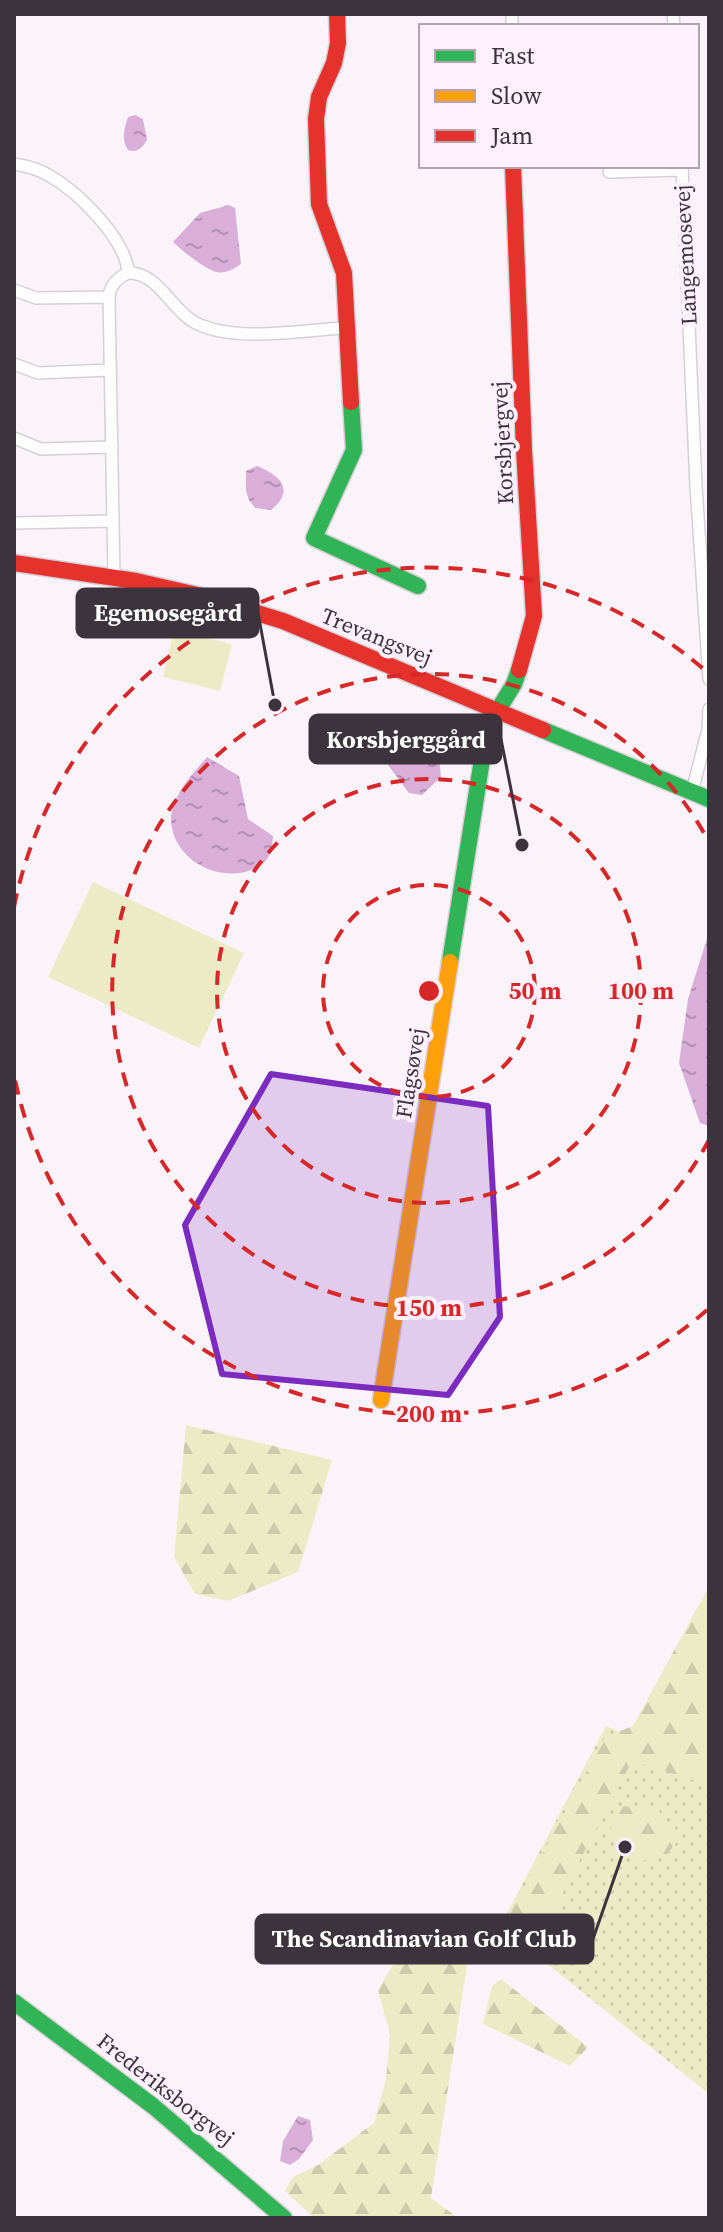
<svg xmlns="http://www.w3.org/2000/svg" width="723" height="2232" font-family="'Source Serif 4',serif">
<defs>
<pattern id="grass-dots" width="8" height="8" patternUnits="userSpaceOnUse" patternTransform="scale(2)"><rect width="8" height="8" fill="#ecebc6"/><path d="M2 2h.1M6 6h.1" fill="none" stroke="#cbcaab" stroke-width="1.8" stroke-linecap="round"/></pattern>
<pattern id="forest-firs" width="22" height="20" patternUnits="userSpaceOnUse" patternTransform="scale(2)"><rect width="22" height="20" fill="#ecebc6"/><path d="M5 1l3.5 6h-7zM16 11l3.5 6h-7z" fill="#cbcaab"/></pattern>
<pattern id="water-ripples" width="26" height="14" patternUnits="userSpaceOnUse" patternTransform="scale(2)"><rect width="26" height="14" fill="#d9afd9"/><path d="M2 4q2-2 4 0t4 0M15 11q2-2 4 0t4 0" fill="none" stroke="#b18fb1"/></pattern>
</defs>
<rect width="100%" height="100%" fill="#faf4fa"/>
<!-- grass -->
<path fill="url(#grass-dots)" d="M606,1726L709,1769V2094L500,1926Z"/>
<!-- forest -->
<path fill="url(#forest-firs)" d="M186,1425L332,1460L298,1572L228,1601L195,1594L174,1557Z
M709,1586V1785L632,1761L542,1932L506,1922L605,1737L633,1726Z
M620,1806L658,1809L664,1819L675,1826L676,1843L666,1855L650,1858L641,1862L629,1850L612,1840L611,1822Z
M405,1945L462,1954L467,1966L431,2198L458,2218H314L285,2191L293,2177L318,2165L374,2123L386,2079L390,2034L378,1990Z
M501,1979L588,2047L570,2066L483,2024L492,1986Z"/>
<!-- garden -->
<path fill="#ecebc6" d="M174,630L232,644L220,691L163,677Z
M93,882L244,953L199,1048L48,977Z"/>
<!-- water -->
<path fill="url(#water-ripples)" d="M135,115L143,119L147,140C142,148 138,153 128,150C121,139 124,130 128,117Z
M229,205L235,208L241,264C234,269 225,274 216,272C205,269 181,250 173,242L200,213Z
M257,466C280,475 296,490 271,510L255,508L249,500L246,491V471Z
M401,735C433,734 439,748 441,777L422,795L409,793L382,757L391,739Z
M207,757L239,776L248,819L273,836C272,847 271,858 262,864C231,887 179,866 172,828C166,801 191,776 207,757Z
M709,932V1126L700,1123L679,1063L688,999Z
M298,2116L310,2120L313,2140L299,2159L290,2165L280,2161L283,2141Z"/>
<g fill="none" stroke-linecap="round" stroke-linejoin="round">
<defs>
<path id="street" d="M512,14V26
M673,14L674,26
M14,164C27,166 39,169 50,176C78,192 127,240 128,273
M682,166L696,486L709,679
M609,172L682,170
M128,273C157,271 172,311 196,323C235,343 302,330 345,328
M14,290L36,298L109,297
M14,364L38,373L110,370
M14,438L41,449L112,447
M14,523L113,521
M114,577L109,297C110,285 117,278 128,273
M692,792L708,729L709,709"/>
<path id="fast" d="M351,402L354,450L314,538L418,586
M543,730L709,799
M450,962L487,728L514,684L519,670
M14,2002L153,2106L284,2218"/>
<path id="slow" d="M381,1400L450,962"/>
<path id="jam" d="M337,14L338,43L334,63L319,97L316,119L319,204L344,273L351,402
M513,166L524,450L534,616L519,670
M14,563L136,581L202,596L283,621L543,730"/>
</defs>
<!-- street casing -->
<use href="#street" stroke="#d7cfd7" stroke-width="14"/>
<!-- fast casing -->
<use href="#fast" stroke="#d7cfd7" stroke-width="19"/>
<!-- slow casing -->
<use href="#slow" stroke="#d7cfd7" stroke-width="19"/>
<!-- jam casing -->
<use href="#jam" stroke="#d7cfd7" stroke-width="19"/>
<!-- street -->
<use href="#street" stroke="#fefdfe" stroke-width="11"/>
<!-- fast -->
<use href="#fast" stroke="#30b455" stroke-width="16"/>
<!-- slow -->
<use href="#slow" stroke="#ff9f0a" stroke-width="16"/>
<!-- jam -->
<use href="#jam" stroke="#e5322d" stroke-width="16"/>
</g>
<!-- marked area -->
<path fill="#7b2cbf" fill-opacity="0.2" stroke="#7b2cbf" stroke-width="6" stroke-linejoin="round" d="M271,1074L488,1106L500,1317L448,1395L222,1374L185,1225Z"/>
<!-- distance rings -->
<g fill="none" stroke="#d62828" stroke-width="4" stroke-dasharray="14 10">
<circle cx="429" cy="991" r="106"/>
<circle cx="429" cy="991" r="212"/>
<path d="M709 1140A317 317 0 1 1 709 842"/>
<path d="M707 1310A423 423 0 0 1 14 1075M14 907A423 423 0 0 1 707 672"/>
</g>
<g text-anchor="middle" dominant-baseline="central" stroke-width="8" stroke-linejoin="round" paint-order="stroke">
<!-- street labels -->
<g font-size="22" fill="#3c333c" stroke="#fef0fd">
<text transform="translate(685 255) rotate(-93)">Langemosevej</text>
<text transform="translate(502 443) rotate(-93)">Korsbjergvej</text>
<text transform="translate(377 636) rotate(22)">Trevangsvej</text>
<text transform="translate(410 1073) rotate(-81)">Flagsøvej</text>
<text transform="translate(166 2089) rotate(38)">Frederiksborgvej</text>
</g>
</g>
<circle cx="429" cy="991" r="12" fill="#d62828" stroke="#fef0fd" stroke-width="4"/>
<g font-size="24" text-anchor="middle" font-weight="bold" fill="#d62828" stroke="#fef0fd" stroke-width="8" stroke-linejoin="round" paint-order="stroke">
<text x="535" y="999">50 m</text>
<text x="641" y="999">100 m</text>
<text x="429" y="1316">150 m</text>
<text x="429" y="1422">200 m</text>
</g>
<!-- callouts -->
<path fill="none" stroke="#3c333c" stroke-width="3" d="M275 705L258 613M522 845L501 739M625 1847L593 1939"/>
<g fill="#3c333c" stroke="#fef0fd" stroke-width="3">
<circle cx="275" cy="705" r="8"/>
<circle cx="522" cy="845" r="8"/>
<circle cx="625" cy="1847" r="8"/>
</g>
<g fill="#3c333c" stroke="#3c333c" stroke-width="3">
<rect x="77" y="589" width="181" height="48" rx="8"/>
<rect x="310" y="715" width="191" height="48" rx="8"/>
<rect x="256" y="1915" width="337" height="48" rx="8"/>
</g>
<g font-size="24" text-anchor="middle" font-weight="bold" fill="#fff">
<text x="168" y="621">Egemosegård</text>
<text x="406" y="748">Korsbjerggård</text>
<text x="424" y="1947">The Scandinavian Golf Club</text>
</g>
<!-- border -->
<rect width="723" height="2232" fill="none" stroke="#3c333c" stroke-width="32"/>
<!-- legend -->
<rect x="419" y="24" width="280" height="144" fill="#fef0fd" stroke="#b0a4b0" stroke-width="2"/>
<rect x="435" y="50" width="40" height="12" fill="#30b455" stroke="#b0a4b0" stroke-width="2"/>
<text x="491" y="64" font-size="24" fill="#3c333c">Fast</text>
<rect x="435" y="90" width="40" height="12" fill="#ff9f0a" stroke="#b0a4b0" stroke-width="2"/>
<text x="491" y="104" font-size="24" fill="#3c333c">Slow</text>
<rect x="435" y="130" width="40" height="12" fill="#e5322d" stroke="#b0a4b0" stroke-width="2"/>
<text x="491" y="144" font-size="24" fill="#3c333c">Jam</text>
</svg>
